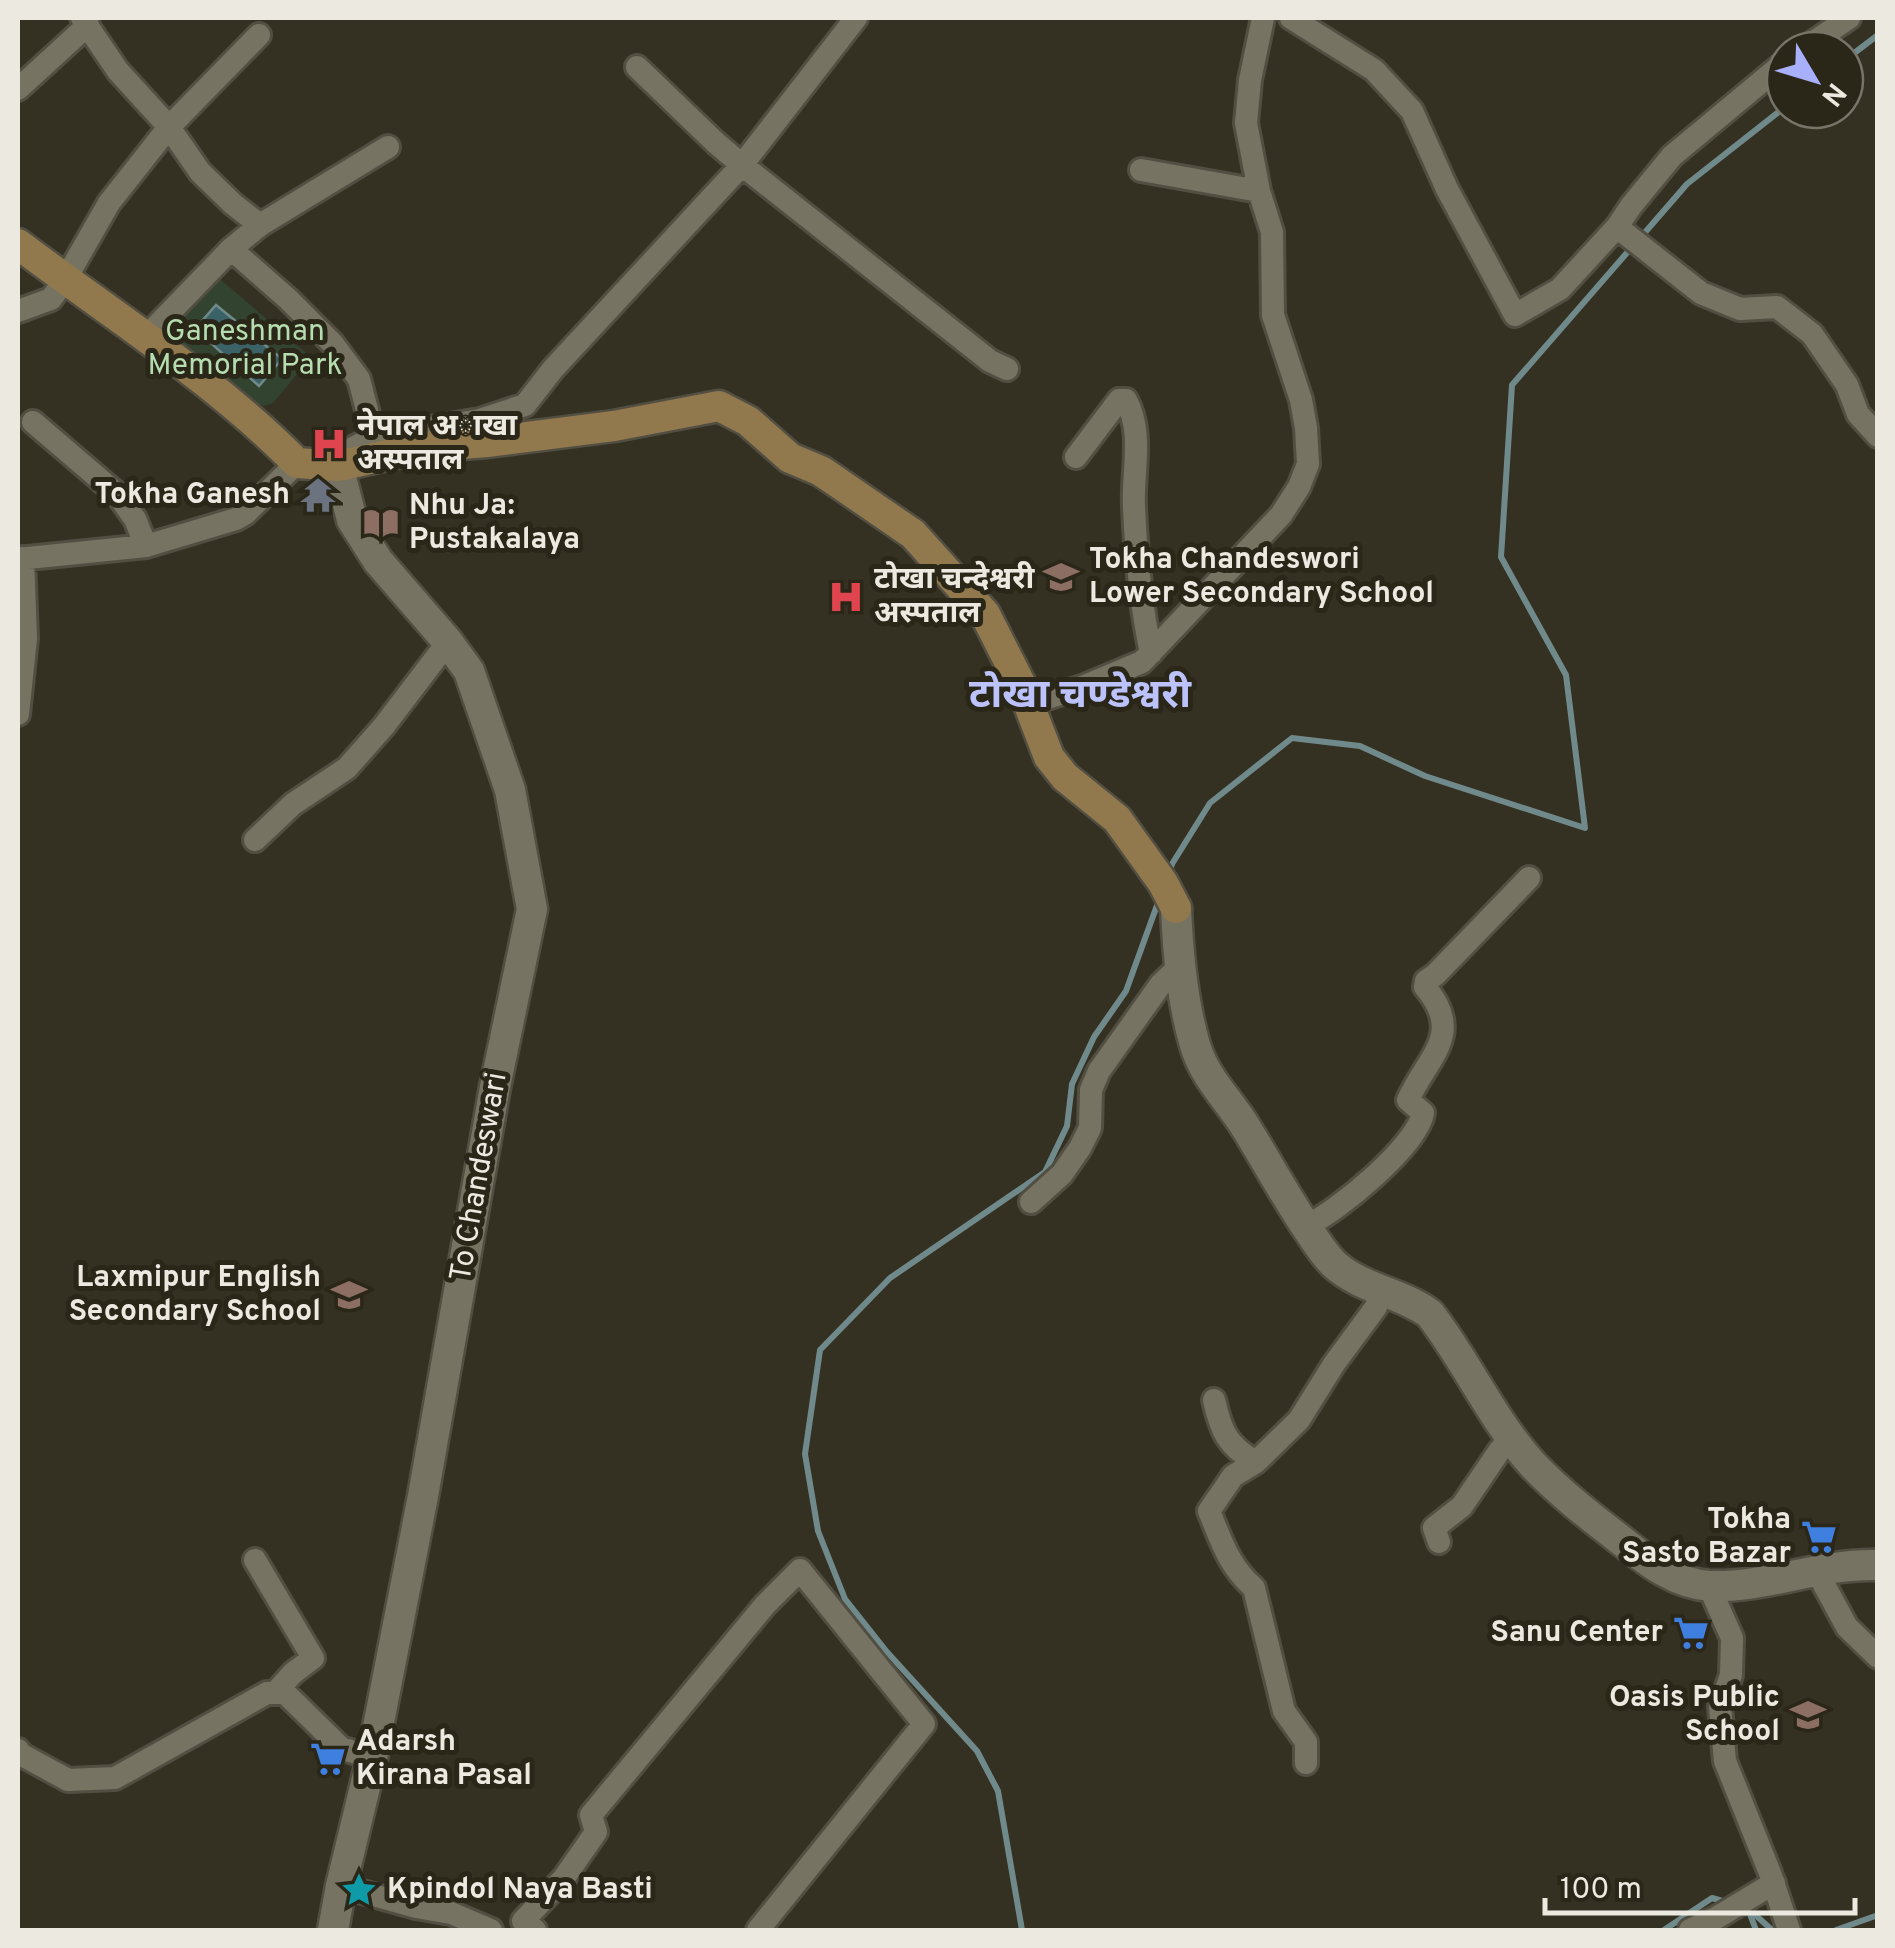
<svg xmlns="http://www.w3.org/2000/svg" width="1895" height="1948" font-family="Overpass,'Noto Sans Devanagari',sans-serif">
<rect width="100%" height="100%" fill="#343123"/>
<!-- green -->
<path fill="#32442f" d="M220,279L311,357L273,403L264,406L243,397L164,330Z"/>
<!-- water -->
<path fill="#3b6266" stroke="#708a8b" stroke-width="2.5" d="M216,305L282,359L259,386L195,329Z"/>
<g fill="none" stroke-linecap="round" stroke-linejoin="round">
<!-- stream -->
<path stroke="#708a8b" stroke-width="6" d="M1845,60L1878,35
M1641,237L1687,184L1785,107
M1168,876L1172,864L1210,803L1292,738L1360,746L1425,776L1585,828L1566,675L1501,557L1512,385L1632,247
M1743,1907L1748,1909L1756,1930
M1751,1911L1772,1930
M1022,1930L998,1791L977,1751L887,1652L845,1599L818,1531L805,1454L820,1350L890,1278L1045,1172L1067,1126L1072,1084L1094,1037L1126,991L1160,897
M1664,1930L1712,1898L1726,1902
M1836,1930L1878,1915"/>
<defs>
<path id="minor" d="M82,18L118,71L169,127L200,172L233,204L260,225
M1291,18L1374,70L1412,111L1447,189L1515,315L1560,289L1617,227L1631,206L1672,156L1785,62
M1802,50L1849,18
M637,67L716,143L742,165L990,361L1007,369
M18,89L88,25
M1141,170L1259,191
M1617,227L1701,293L1740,309L1777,307L1812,334L1847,385L1858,414L1878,436
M231,249L288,299L333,344L359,379L374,437
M18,311L51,299L65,280L109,203L169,127L259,35
M146,337L231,249L260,225L388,147
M33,422L117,494L135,519L146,546
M1076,457L1119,400H1126C1144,433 1132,472 1134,507C1136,555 1141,606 1151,653
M338,466L353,448L374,437L480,420L525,405L553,369L742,165L856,18
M18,559L146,546L236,519L245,514L297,463
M1028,704L1085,686L1142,662L1281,515L1299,487L1308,464L1306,428L1301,400L1273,315L1272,232L1259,191L1246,123L1250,80L1263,18
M18,714L26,638L23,558
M255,840L293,804L347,768L384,726L448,642
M1031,1202L1062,1174L1080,1148L1090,1128L1091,1090L1099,1071L1161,984L1179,967
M1306,1226C1337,1212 1417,1146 1423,1113L1408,1100C1428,1056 1465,1034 1425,987L1426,981L1435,975L1529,878
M1214,1400C1221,1431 1227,1446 1256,1462
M1439,1542L1434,1528L1462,1506L1500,1450L1512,1438
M255,1560L313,1658L293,1673L275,1693
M1816,1570L1847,1627L1878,1657
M1709,1586L1732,1638L1731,1675L1720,1707L1725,1761L1770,1873L1789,1930
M18,1750L22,1755L68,1780L115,1778L267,1693H285L341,1748L372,1758
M1306,1763V1742L1284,1711L1254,1588C1229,1567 1221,1540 1209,1511L1233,1476L1256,1462L1299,1420L1334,1364L1376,1307L1381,1289
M341,1886L416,1907L451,1913L491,1930
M535,1930L523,1921L564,1878L596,1832L591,1815L765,1605L800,1570L924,1724L758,1930
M1690,1930L1716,1918L1774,1883"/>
<path id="tertiary" d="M1176,908C1178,954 1182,1001 1195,1045C1204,1076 1226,1097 1243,1123C1265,1158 1284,1194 1307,1228C1316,1241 1324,1255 1335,1265C1362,1289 1402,1293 1430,1314C1467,1362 1494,1423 1534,1466C1561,1494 1592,1518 1622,1541C1648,1562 1676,1584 1710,1586C1767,1588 1820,1563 1878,1565
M333,1930L341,1886L372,1758L423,1496L495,1087L532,909L510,790L469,671L448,642L378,561L352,520L338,466"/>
<path id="secondary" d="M18,244C112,315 214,379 297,463L338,466L424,447L487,442L614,426L719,406L748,421L790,458L821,471L913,534L985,614L1022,687L1049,757L1065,777L1117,819L1163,883L1176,908"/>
</defs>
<!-- minor casing -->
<use href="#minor" stroke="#524f42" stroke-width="28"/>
<!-- tertiary casing -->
<use href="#tertiary" stroke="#524f42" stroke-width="35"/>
<!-- secondary casing -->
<use href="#secondary" stroke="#524f42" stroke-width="35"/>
<!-- minor -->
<use href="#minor" stroke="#777363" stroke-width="22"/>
<!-- tertiary -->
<use href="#tertiary" stroke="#777363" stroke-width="30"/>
<!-- secondary -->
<use href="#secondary" stroke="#91794d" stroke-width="30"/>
</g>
<!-- icons -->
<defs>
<symbol id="hospital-bare" viewBox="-9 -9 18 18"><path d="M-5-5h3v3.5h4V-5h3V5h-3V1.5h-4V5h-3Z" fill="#e0444e" stroke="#2a2719" stroke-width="2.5" paint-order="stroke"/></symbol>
<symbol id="temple-bare" viewBox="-9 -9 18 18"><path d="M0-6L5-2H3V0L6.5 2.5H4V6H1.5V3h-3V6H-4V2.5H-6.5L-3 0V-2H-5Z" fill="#6b7280" stroke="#2a2719" stroke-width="2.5" paint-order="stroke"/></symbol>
<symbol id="library-bare" viewBox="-9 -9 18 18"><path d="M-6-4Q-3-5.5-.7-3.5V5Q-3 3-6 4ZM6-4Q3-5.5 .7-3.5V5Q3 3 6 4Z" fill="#8d6e63" stroke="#2a2719" stroke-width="2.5" paint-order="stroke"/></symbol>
<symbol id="school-bare" viewBox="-9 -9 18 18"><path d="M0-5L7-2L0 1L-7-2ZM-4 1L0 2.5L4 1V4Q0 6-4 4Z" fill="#8d6e63" stroke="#2a2719" stroke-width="2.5" paint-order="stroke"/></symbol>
<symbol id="supermarket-bare" viewBox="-9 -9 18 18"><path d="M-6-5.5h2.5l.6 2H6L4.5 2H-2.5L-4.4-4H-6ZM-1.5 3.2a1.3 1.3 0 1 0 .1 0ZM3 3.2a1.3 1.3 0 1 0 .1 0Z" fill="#3f7fe0" stroke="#2a2719" stroke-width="2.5" paint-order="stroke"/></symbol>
<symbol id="sight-bare" viewBox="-9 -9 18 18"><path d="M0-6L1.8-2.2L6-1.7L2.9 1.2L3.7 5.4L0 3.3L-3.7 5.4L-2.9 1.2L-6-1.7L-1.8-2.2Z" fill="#0f9aa8" stroke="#2a2719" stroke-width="2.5" paint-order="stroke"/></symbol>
</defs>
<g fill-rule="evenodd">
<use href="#hospital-bare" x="304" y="419" width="50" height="50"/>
<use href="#temple-bare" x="293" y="470" width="50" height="50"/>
<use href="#library-bare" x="356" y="498" width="50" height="50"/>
<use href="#school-bare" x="1036" y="552" width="50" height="50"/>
<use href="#hospital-bare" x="821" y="572" width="50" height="50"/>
<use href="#school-bare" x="324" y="1270" width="50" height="50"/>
<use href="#supermarket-bare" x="1794" y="1512" width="50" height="50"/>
<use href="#supermarket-bare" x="1666" y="1608" width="50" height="50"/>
<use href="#school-bare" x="1783" y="1690" width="50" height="50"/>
<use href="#supermarket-bare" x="303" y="1734" width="50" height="50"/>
<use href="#sight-bare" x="334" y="1865" width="50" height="50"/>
</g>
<g text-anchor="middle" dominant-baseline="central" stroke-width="10" stroke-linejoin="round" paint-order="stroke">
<!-- park labels -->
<g font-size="30" fill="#b5ddb0" stroke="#2a2719">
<text x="245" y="332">Ganeshman<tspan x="245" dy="34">Memorial Park</tspan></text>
</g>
<!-- poi labels -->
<g font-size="30" font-weight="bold" fill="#ebe9e0" stroke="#2a2719" text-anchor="start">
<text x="357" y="427">नेपाल अाखा<tspan x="357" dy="34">अस्पताल</tspan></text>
<text x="290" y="495" text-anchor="end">Tokha Ganesh</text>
<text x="409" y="506">Nhu Ja:<tspan x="409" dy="34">Pustakalaya</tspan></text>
<text x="1089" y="560">Tokha Chandeswori<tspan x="1089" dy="34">Lower Secondary School</tspan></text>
<text x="874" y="580">टोखा चन्देश्वरी<tspan x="874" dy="34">अस्पताल</tspan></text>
<text x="321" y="1278" text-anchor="end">Laxmipur English<tspan x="321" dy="34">Secondary School</tspan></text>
<text x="1791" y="1520" text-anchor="end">Tokha<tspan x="1791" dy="34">Sasto Bazar</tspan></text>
<text x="1663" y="1633" text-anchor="end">Sanu Center</text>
<text x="1780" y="1698" text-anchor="end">Oasis Public<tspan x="1780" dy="34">School</tspan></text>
<text x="356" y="1742">Adarsh<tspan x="356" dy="34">Kirana Pasal</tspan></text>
<text x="387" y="1890">Kpindol Naya Basti</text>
</g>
<!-- street labels -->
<g font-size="30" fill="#ebe9e0" stroke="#2a2719">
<text transform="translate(480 1177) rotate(-80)">To Chandeswari</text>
</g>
<!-- district labels -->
<g font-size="40" font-weight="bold" fill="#bcc3fc" stroke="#2a2719">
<text x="1080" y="697">टोखा चण्डेश्वरी</text>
</g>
</g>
<!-- border -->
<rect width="1895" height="1948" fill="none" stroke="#ebe9e0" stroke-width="40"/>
<!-- north arrow -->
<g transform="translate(1815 80) rotate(128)"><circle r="48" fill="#2a2719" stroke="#777569" stroke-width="2.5"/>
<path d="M0-8L18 38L0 25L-18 38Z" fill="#a8b0fc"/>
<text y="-15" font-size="28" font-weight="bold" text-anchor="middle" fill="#ebe9e0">N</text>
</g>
<!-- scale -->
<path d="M1545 1898v15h310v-15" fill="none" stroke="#ebe9e0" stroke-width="5"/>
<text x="1560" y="1898" font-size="30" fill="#ebe9e0" stroke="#2a2719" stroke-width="8" paint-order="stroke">100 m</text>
</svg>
